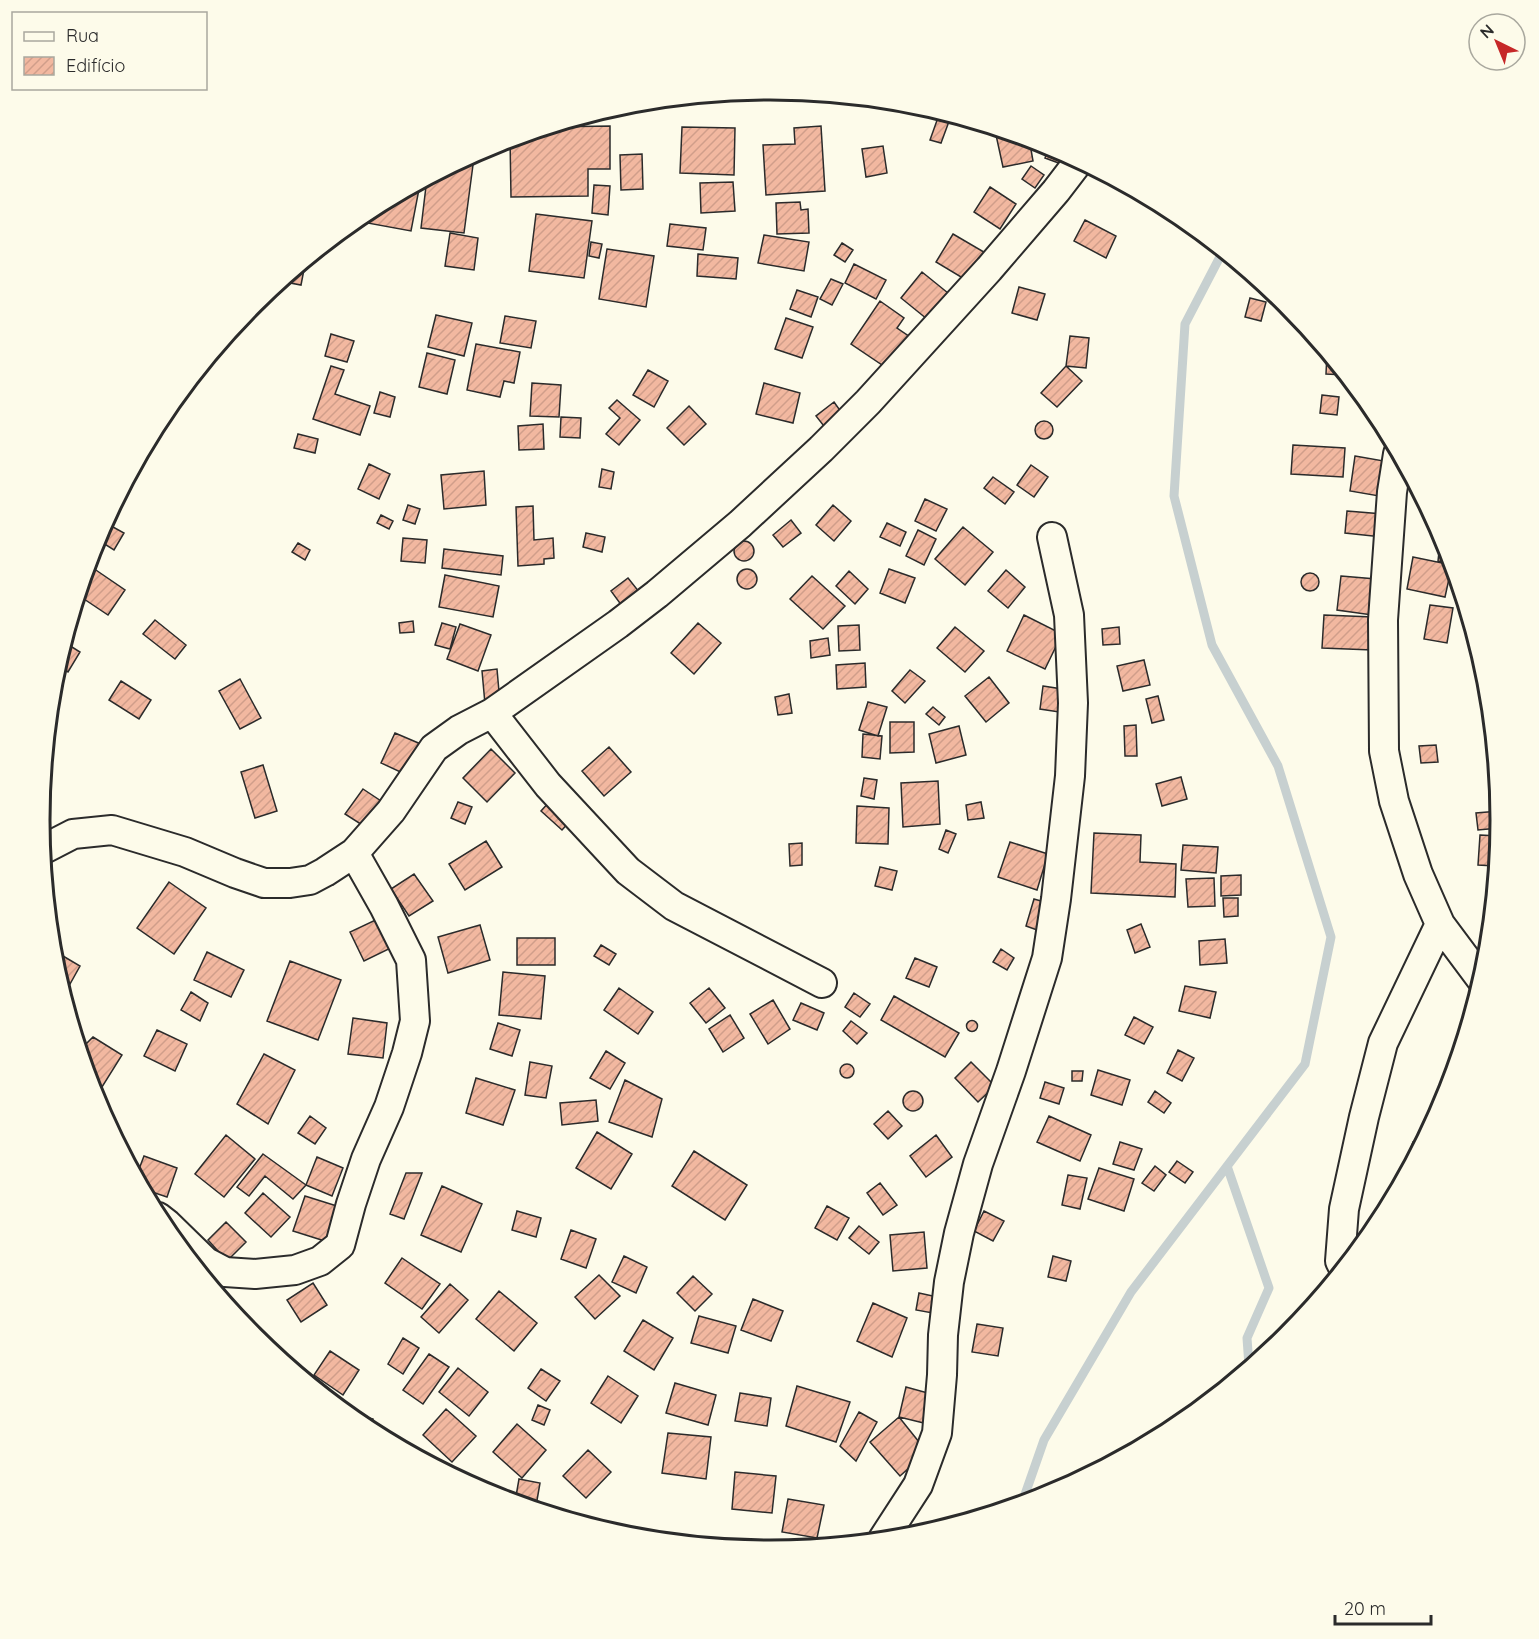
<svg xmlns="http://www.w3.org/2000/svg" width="1539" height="1639" font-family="Quicksand,sans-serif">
<defs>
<pattern id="building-hatch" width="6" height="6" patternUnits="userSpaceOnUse" patternTransform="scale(1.5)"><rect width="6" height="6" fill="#f2b8a0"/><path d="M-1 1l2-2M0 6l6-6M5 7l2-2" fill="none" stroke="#d09e8a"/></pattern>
</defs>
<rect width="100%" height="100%" fill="#fdfbea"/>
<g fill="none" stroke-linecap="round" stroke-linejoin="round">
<!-- stream -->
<path stroke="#c7d0d0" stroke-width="9" d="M1227,1166L1269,1288L1247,1338L1249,1366
M1022,1503L1044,1440L1131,1292L1305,1064L1331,937L1278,766L1212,645L1174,496L1185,324L1223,251"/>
</g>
<!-- building -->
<path fill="url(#building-hatch)" stroke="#2b2b2b" stroke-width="1.5" d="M940,112L951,116L941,143L930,140Z
M610,126V169H588V196L511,197L510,138L547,127Z
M821,126L825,191L766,195L763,145L795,144L794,128Z
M682,127L735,128L734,175L680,173Z
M1008,132L1029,138L1033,161L1003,167L996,135Z
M1050,145L1068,155L1064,165L1045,158Z
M883,146L887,173L866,177L862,149Z
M642,154L643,189L621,190L620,155Z
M456,163L473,165L464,233L421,228L427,178Z
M1031,166L1044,175L1035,188L1022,179Z
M733,182L735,211L701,213L700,183Z
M418,183L420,184L411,231L362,222L364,212Z
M594,185L610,186L608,215L592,213Z
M990,187L1016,204L1000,229L974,212Z
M800,202L801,210L808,209L809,233L777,234L776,203Z
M536,214L592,221L584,278L529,271Z
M1085,220L1116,236L1106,258L1074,241Z
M670,224L706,228L703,250L667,246Z
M450,233L478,238L474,270L445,266Z
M953,234L989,255L971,283L936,262Z
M764,235L809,242L804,271L758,263Z
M591,242L602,244L599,258L589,256Z
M842,243L853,250L845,262L834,255Z
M607,249L654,256L646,307L599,299Z
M698,254L738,258L736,279L697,276Z
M306,259L301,285L280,281Z
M854,264L886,280L876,299L845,283Z
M922,272L948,293L927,319L901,298Z
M831,279L843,284L832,305L820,299Z
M1019,287L1045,294L1037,320L1012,313Z
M797,290L818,297L811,317L790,309Z
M1250,298L1266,302L1261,321L1245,317Z
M880,301L904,318L897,328L916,341L894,373L851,344Z
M436,315L472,323L464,356L428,347Z
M505,316L536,321L531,348L500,343Z
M786,318L813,327L802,358L775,349Z
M331,334L354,341L347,362L325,356Z
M1070,336L1089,338L1086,368L1066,366Z
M476,344L520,352L514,383L504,381L500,397L467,390Z
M427,353L455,360L447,394L419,387Z
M1327,353L1345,375L1326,374Z
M331,366L344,370L335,394L370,406L360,435L313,419Z
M1066,366L1082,381L1057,407L1041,393Z
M648,370L668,381L654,407L633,395Z
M532,383L561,385L559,417L530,416Z
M764,383L800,393L793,423L756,414Z
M380,392L395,397L390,417L374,413Z
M1322,395L1339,397L1337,415L1320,413Z
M617,400L640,420L619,445L606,434L620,418L609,408Z
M834,402L844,416L827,430L816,416Z
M689,406L706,424L684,445L667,428Z
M561,417L581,418L580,438L560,437Z
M1035 430a9 9 0 1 1 18 0a9 9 0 1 1-18 0Z
M543,424L544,449L519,450L518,426Z
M298,434L318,439L315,453L294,448Z
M1293,445L1345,448L1343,477L1291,474Z
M1355,456L1384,461L1379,496L1350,491Z
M369,464L390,474L379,499L358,489Z
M1031,465L1048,477L1034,497L1017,485Z
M602,469L614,472L611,489L599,487Z
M484,471L486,505L444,509L441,475Z
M993,477L1014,492L1005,504L984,488Z
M925,499L947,509L936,531L915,521Z
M408,505L420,509L415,524L403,520Z
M833,505L851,521L834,541L816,525Z
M533,506L534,540L553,538L554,558L544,559V564L518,566L516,507Z
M1347,511L1383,514L1382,537L1345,533Z
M381,515L393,521L389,529L377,523Z
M791,520L801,533L783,547L773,535Z
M104,522L124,533L114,550L95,538Z
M887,523L906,532L900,546L880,537Z
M963,527L993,552L965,585L935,559Z
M918,530L936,539L924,565L906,556Z
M586,533L605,537L602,552L583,547Z
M1441,533L1445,540L1451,562L1438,561Z
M403,538L427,540L425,563L401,561Z
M734 551a10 10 0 1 1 20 0a10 10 0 1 1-20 0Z
M298,543L310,550L305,560L292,552Z
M444,549L503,556L501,575L442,568Z
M1413,557L1452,565L1445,597L1407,589Z
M90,566L125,590L108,615L78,595L84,575Z
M737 579a10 10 0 1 1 20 0a10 10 0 1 1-20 0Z
M889,569L915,578L905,603L880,593Z
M1006,570L1025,587L1008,608L988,591Z
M849,571L868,589L855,604L836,586Z
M1301 582a9 9 0 1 1 18 0a9 9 0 1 1-18 0Z
M445,575L499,586L493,617L439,607Z
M812,576L845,606L823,629L790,599Z
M1341,576L1376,579L1372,615L1337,610Z
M628,578L640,593L622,606L611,591Z
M1430,605L1453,608L1447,643L1424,639Z
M1024,615L1062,634L1045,669L1007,651Z
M1324,615L1373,617L1372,650L1322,648Z
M155,620L186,645L175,659L143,634Z
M413,621L414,632L400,633L399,623Z
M442,623L456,627L450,649L435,645Z
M698,623L721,643L694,674L671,653Z
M460,624L491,635L478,671L447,659Z
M859,625L860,650L839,651L838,626Z
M955,627L984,651L965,672L937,648Z
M1119,627L1120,644L1103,645L1102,629Z
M828,638L830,655L811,658L810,641Z
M64,642L80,652L68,672L57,665Z
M1144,660L1150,685L1123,691L1117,666Z
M865,663L866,687L837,689L836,665Z
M497,669L500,703L485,704L482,671Z
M910,670L925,681L905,703L892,691Z
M989,677L1009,703L986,722L965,696Z
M240,679L261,718L240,729L219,691Z
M121,681L151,700L139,719L109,700Z
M1043,686L1062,689L1059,712L1040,709Z
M789,694L792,713L778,715L775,697Z
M1158,696L1164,720L1152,723L1146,699Z
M868,702L887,707L878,736L859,730Z
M933,707L945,717L939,725L926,714Z
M890,722H914V752L890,753Z
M1136,725L1137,756H1125L1124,726Z
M959,726L966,755L936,763L929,734Z
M395,733L423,745L409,776L381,763Z
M863,734L882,736L880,759L862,757Z
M1436,745L1438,762L1421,763L1419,746Z
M609,747L631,772L604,796L582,771Z
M491,749L515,773L487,802L463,778Z
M263,765L277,811L255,818L241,772Z
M1181,777L1187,799L1162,806L1156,784Z
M864,778L877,780L874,799L861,796Z
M938,781L940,824L903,827L901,783Z
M363,789L387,805L370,830L345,814Z
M551,800L572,819L562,830L541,811Z
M458,802L472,807L465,824L451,818Z
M981,802L984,818L968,820L966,805Z
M857,806L889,808L888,844L856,843Z
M1499,811V828L1478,830L1476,813Z
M946,830L956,834L948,853L939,849Z
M1094,833L1141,835L1140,862L1176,864L1175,897L1091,893Z
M1480,835L1498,836L1495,866L1478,865Z
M486,841L502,867L465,890L449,864Z
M1010,842L1048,854L1037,890L998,877Z
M802,843V865L790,866L789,844Z
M1183,845L1218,847L1216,873L1181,870Z
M880,867L897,871L892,890L875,886Z
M414,874L433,901L409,916L391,889Z
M1241,875V895L1221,896V876Z
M1214,878L1215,906L1188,907L1186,879Z
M169,882L206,908L174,954L137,928Z
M1223,898H1238V916L1224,917Z
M1034,899L1048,903L1040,931L1026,926Z
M384,916L397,945L364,961L350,932Z
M1141,924L1150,947L1135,953L1127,930Z
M480,925L490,960L448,973L438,937Z
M517,938H555V965H517Z
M1225,939L1227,963L1200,965L1199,941Z
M601,945L616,954L609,965L594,956Z
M1001,949L1014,958L1007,970L993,962Z
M207,952L244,970L231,997L194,980Z
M63,956L80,966L70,984L58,978L55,970Z
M915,958L937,967L929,987L906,978Z
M290,961L341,980L318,1040L267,1021Z
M503,972L545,976L541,1019L499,1015Z
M1185,986L1216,992L1210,1018L1179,1011Z
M619,988L653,1012L638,1034L604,1010Z
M709,988L725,1008L706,1023L690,1003Z
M191,992L208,1003L200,1021L181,1010Z
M854,993L870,1004L860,1017L845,1007Z
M894,996L959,1033L945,1057L881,1020Z
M773,1000L790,1029L768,1044L750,1014Z
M801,1003L824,1013L817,1030L793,1020Z
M730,1015L744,1038L723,1052L709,1029Z
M1134,1017L1153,1027L1144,1044L1125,1035Z
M353,1018L387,1023L383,1058L348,1054Z
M966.5 1026a5.5 5.5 0 1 1 11 0a5.5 5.5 0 1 1-11 0Z
M851,1021L867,1033L857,1044L843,1031Z
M498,1023L520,1030L512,1056L490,1049Z
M157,1030L187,1044L175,1071L144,1056Z
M93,1037L122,1055L102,1087L88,1078L80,1050Z
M1178,1050L1194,1058L1182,1081L1167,1073Z
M606,1051L625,1063L610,1089L590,1078Z
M264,1054L295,1070L268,1124L237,1104Z
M530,1062L552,1066L546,1098L525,1095Z
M971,1062L995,1086L978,1102L955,1078Z
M840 1071a7 7 0 1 1 14 0a7 7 0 1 1-14 0Z
M1098,1070L1130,1080L1122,1105L1091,1095Z
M1072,1071H1083L1082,1081H1072Z
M476,1078L515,1090L503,1125L466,1113Z
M625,1080L662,1099L652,1137L609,1122Z
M1045,1082L1064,1088L1059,1104L1040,1098Z
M903 1101a10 10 0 1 1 20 0a10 10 0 1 1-20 0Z
M1155,1091L1171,1103L1164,1113L1148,1102Z
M596,1100L598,1121L562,1125L560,1103Z
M888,1111L902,1126L888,1139L874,1124Z
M310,1116L326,1128L315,1144L298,1133Z
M1049,1116L1091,1135L1080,1161L1037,1142Z
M597,1132L632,1154L611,1189L576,1168Z
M226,1135L255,1159L224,1197L195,1174Z
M936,1135L952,1157L926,1177L910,1156Z
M1120,1142L1142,1149L1134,1170L1113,1164Z
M1413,1142L1420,1145L1407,1168L1404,1167Z
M694,1151L747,1185L725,1220L672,1186Z
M263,1154L306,1185L293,1199L265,1176L249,1196L237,1187Z
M144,1156L177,1168L167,1197L143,1189L136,1177Z
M317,1157L343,1168L332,1196L306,1185Z
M1177,1161L1193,1172L1185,1183L1169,1172Z
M1155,1166L1166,1175L1154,1191L1142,1183Z
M1099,1168L1134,1179L1124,1211L1088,1199Z
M406,1173H422L404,1219L390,1214Z
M1068,1175L1087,1178L1080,1209L1062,1205Z
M880,1183L897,1205L883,1215L867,1193Z
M442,1186L482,1204L461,1252L421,1235Z
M263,1193L290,1217L271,1237L245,1213Z
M305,1196L340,1207L328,1242L293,1231Z
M827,1206L849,1218L837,1240L815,1228Z
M517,1211L541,1218L536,1237L512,1230Z
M984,1211L1004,1221L993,1241L974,1231Z
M226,1222L246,1242L227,1261L208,1240Z
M859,1226L879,1242L869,1254L849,1238Z
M571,1230L596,1239L586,1268L561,1259Z
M924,1232L927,1268L893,1271L890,1235Z
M624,1256L647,1267L636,1293L612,1282Z
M1053,1256L1071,1261L1066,1281L1048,1277Z
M402,1258L440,1284L422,1309L385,1283Z
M599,1275L620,1296L595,1319L575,1297Z
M693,1276L712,1294L695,1311L677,1293Z
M313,1283L327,1305L301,1322L287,1300Z
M450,1284L468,1300L439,1333L421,1317Z
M499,1291L537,1323L514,1351L476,1319Z
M919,1293L942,1298L938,1314L916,1310Z
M753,1299L783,1311L771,1341L741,1330Z
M873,1303L907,1318L892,1357L857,1341Z
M236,1312L259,1335L256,1338L235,1314Z
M699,1316L736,1326L728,1353L691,1343Z
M643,1320L673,1338L654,1370L624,1351Z
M977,1324L1003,1328L998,1356L972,1352Z
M403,1338L419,1348L403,1374L388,1364Z
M330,1351L359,1370L343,1395L314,1375Z
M429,1354L449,1367L423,1404L403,1390Z
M458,1368L488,1392L469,1416L439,1392Z
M541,1369L560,1381L546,1401L528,1388Z
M608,1376L638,1396L621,1423L591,1403Z
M675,1383L716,1395L708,1425L666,1413Z
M797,1386L850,1402L836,1442L786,1426Z
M906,1387L935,1395L928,1424L899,1417Z
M740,1393L771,1398L767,1426L735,1421Z
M538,1405L550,1410L544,1425L532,1420Z
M446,1409L476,1436L452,1462L423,1435Z
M859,1412L877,1422L856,1461L840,1446Z
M350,1413L373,1419L370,1431L349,1415Z
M899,1417L927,1452L900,1476L870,1442Z
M517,1424L546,1450L522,1478L493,1452Z
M668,1433L711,1437L706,1479L662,1473Z
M588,1450L611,1472L586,1498L563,1476Z
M735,1472L776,1476L772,1513L732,1509Z
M519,1479L540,1483L536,1506L515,1502Z
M788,1499L824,1505L817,1538L782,1532Z"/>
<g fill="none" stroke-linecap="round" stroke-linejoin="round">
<defs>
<path id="minor" d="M1398,454L1392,492L1383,620L1384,751L1394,801L1418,874L1440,924L1481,979
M492,713L548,785L628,871L674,906L822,983
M42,850L73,834L112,830L185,852L235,873L264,883H290L310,880L325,872L354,853L391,811L434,748L459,730L492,713L618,624L657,594L740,524L821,449L868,402L989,269L1056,191L1079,161
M158,1217L167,1224L206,1262L225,1272L255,1274L295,1270L320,1261L340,1245L351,1204L366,1159L389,1107L407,1053L415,1021L411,960L384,906L354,853
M1343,1267L1340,1261L1344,1209L1364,1117L1383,1043L1440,924
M883,1539L918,1485L937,1433L942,1375L943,1335L949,1282L959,1233L978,1164L1011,1071L1047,958L1056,899L1070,776L1073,703L1069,615L1052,537"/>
</defs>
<!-- minor casing -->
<use href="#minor" stroke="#2b2b2b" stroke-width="32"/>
<!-- minor -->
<use href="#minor" stroke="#fdfbea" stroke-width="28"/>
</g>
<!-- crop -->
<path d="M0 0H1539V1639H0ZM50 820a720 720 0 1 1 1440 0a720 720 0 1 1-1440 0Z" fill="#fdfbea" fill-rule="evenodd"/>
<path fill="none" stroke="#2b2b2b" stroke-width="3" d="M50 820a720 720 0 1 1 1440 0a720 720 0 1 1-1440 0Z"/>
<!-- legend -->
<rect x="12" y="12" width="195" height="78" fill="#fdfbea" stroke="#a9a89e" stroke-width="1.5"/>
<rect x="24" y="32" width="30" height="9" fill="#fdfbea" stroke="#a9a89e" stroke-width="1.5"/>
<text x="66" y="42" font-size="18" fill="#2b2b2b">Rua</text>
<rect x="24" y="57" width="30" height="18" fill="url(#building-hatch)" stroke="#a9a89e" stroke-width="1.5"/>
<text x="66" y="72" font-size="18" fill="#2b2b2b">Edifício</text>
<!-- north arrow -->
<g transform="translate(1497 42) rotate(317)"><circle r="28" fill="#fdfbea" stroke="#a9a89e" stroke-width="1.5"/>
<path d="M0-4.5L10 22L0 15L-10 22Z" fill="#c62828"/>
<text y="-9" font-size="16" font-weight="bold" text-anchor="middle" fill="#2b2b2b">N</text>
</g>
<!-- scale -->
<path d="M1335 1615v9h96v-9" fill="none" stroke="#2b2b2b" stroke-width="3"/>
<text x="1344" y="1615" font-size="18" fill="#2b2b2b" stroke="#fdfbea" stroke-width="4.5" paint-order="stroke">20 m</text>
</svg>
